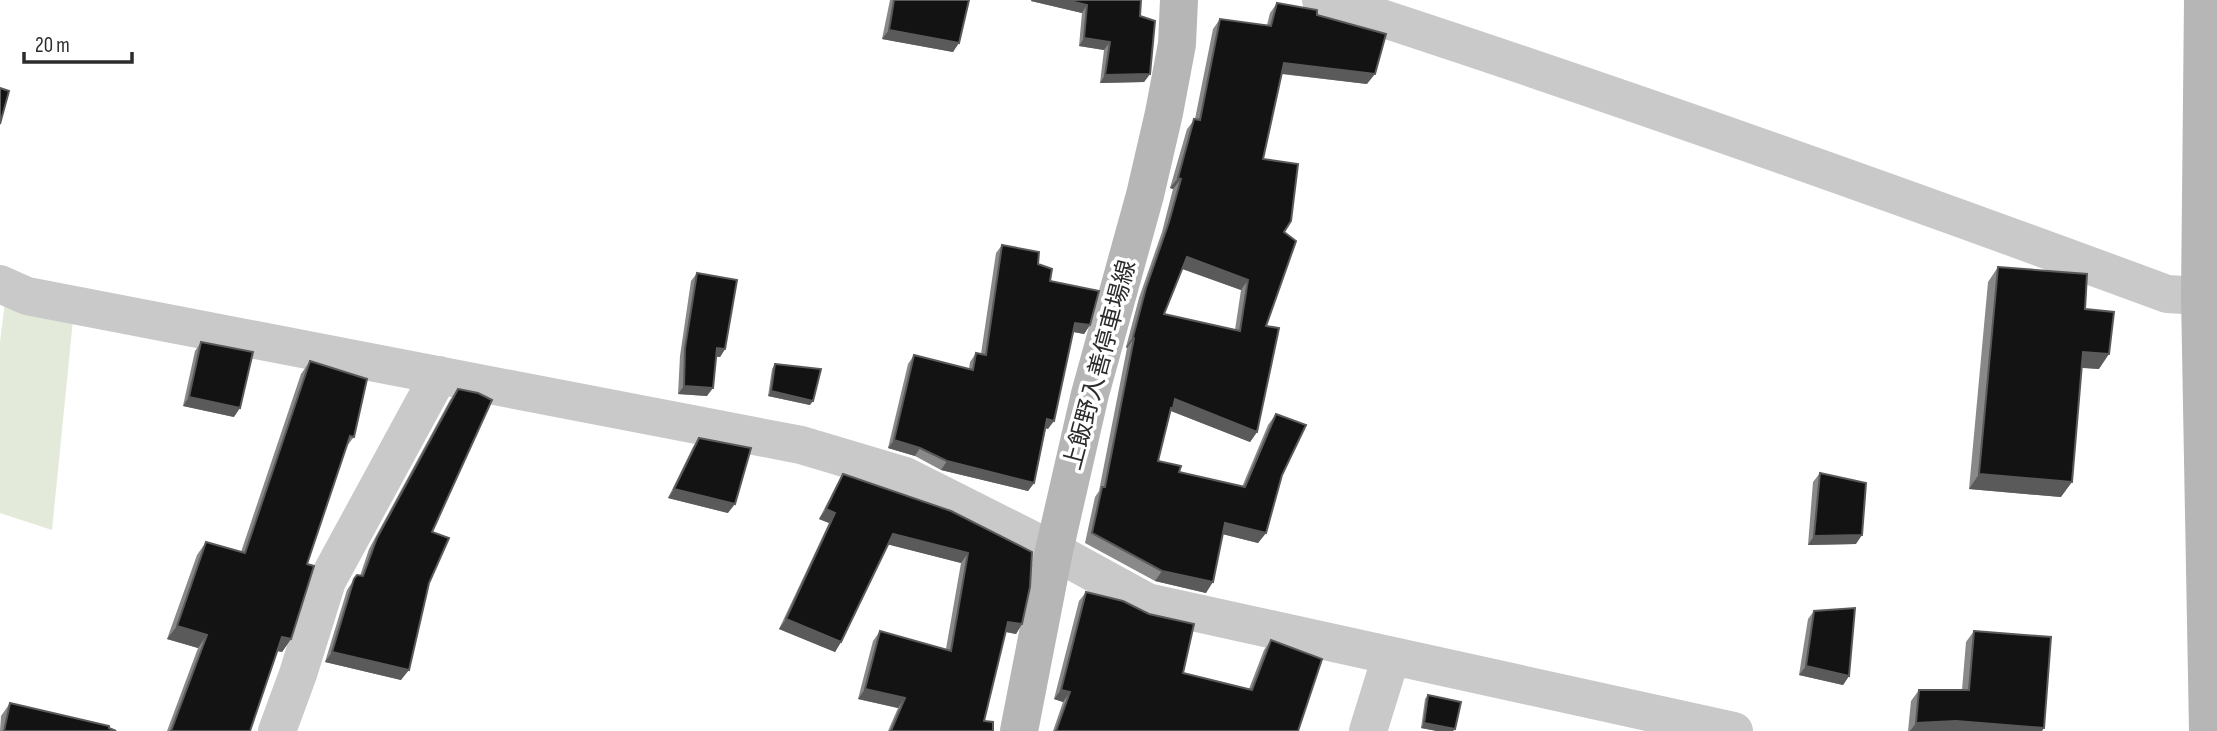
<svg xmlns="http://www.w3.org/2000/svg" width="2217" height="731" font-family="'Sofia Sans Condensed','Noto Sans JP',sans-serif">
<rect width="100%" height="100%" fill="#fff"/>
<!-- green -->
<path fill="#e4ead9" d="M5,302L73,320L52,530L0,513V342Z"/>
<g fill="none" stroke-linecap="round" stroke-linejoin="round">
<!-- street -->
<path stroke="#c9c9c9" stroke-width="38" d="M1321,0L1332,2C1613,93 1891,192 2167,294L2200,296
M0,284L27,296L801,445L905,476L1054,551L1147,602L1734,731
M277,731L298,674L327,581L439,375
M1368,731L1391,657"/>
<!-- secondary -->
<path stroke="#b6b6b6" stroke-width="38" d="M2203,0L2200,296L2208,731
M1019,731L1054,551L1090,394L1145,195L1164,113L1177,44L1179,0"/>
</g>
<!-- wall -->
<path fill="#898989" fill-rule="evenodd" d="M890,0H969L953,52L882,39Z
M1031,0H1141L1140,16L1150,74L1144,82L1100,83L1104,50L1079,46L1082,13L1031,1Z
M1277,3L1317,15L1367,84L1281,74L1263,159L1284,232L1266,326L1257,432L1250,442L1171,411L1158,461L1179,472L1242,487L1268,425L1276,414L1282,475L1266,533L1258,543L1223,534L1206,593L1155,581L1085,543L1095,497L1099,491L1127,348L1126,347L1139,298L1162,232L1173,189L1170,188L1187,129L1195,119L1213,29L1220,19L1267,25L1270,13ZM1182,269L1241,290L1235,330L1164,314Z
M1002,245L1038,264L1050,281L1090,325L1084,334L1073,332L1048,429L1046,428L1034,483L1028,491L941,470L915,456L888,448L908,364L914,355L969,369L970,362L976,353L981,354L996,253Z
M1998,267L2085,309L2099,369L2082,368L2061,497L1969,489L1988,282Z
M697,273L725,349L720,357H716L707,396L678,394L680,356L691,281Z
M201,342L234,417L183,406L195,351Z
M310,361L354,437L346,447L307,564L291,639L282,652L277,651L250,731H167L198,648L167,639L197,555L206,542L241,552L301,374Z
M775,364L810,405L768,396L772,369Z
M458,389L432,532L429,583L401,680L325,662L347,590L357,575L360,576L369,549L450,400Z
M699,438L728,513L668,498L693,447Z
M1820,473L1856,544L1808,545L1813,482Z
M843,474L951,511L1022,624L1016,634L1006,632L984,721L993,731H888L898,708L858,699L873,641L880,631L946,649L961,563L888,544L841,642L835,652L779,629L829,523L819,519L837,484Z
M1086,592L1183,673L1249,689L1264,650L1271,640L1298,731H1053L1063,702L1054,699L1079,601Z
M1814,611L1849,676L1843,685L1799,675L1808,619Z
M1974,631L2042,731H1908L1911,701L1919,690H1962L1966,642Z
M1428,695L1455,729L1453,731H1437L1421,728L1425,699Z
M10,703L109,728L116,731H0L1,716Z"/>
<!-- shaded-wall -->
<path fill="#5a5a5a" d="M1032,0H1066L1087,5L1082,13L1031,1Z
M889,30L959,43L953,52L882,39Z
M1084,38L1110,42L1104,50L1079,46Z
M1284,63L1375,74L1367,84L1276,73Z
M1150,74L1144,82L1100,83L1105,75Z
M1178,178L1181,179L1173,189L1170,188Z
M1187,257L1248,280L1241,290L1180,268Z
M1075,323L1090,325L1084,334L1069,331Z
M1133,337L1134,338L1127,348L1126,347Z
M717,348L725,349L720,357L712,356Z
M2083,352L2109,354L2099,369L2073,367Z
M684,386L713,388L707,396L678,394Z
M771,391L813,401L810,405L768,396Z
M189,397L240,408L234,417L183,406Z
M1175,399L1257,432L1250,442L1171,411L1166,418Z
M1047,419L1054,421L1048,429L1042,427Z
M894,440L920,448L915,456L888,448Z
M947,461L1034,483L1028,491L941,470Z
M1979,474L2072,482L2061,497L1969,489Z
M674,489L735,504L728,513L668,498Z
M826,509L835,513L829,523L819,519Z
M1225,523L1266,533L1258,543L1218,533Z
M893,534L968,553L961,563L886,544Z
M1862,535L1856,544L1808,545L1814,536Z
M1162,571L1213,582L1206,593L1155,581Z
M786,619L841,642L835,652L779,629Z
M1008,622L1022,624L1016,634L1001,631Z
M177,626L207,635L198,648L167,639Z
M282,637L291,639L282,652L273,650Z
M332,652L409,670L401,680L325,662Z
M1806,666L1849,676L1843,685L1799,675Z
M865,689L905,698L898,708L858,699Z
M1061,690L1070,692L1063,702L1054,699Z
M1956,721L2044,728L2042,731H1910L1916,723Z
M1424,723L1455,729L1453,731H1437L1421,728Z"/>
<!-- building -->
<path fill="#131313" stroke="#5a5a5a" stroke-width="2" fill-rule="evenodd" d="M894,0H969L959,43L889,30Z
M1066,0H1141L1140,16L1155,21L1150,74L1105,75L1110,42L1084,38L1087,5Z
M1277,3L1317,10V15L1386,34L1375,74L1284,63L1263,159L1298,164L1291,221L1284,232L1296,241L1266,326L1279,328L1257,432L1175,399L1173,408H1171L1158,461L1181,466L1179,472L1245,487L1276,414L1306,425L1282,475L1266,533L1225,523L1213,582L1162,571L1092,533L1102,487H1105L1134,338L1133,337L1146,288L1169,222L1181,179L1178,178L1194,119L1200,120L1220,19L1271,26ZM1187,257L1248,280L1240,331L1164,314Z
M0,88L9,91L0,124Z
M1002,245L1039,252L1038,264L1052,269L1050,281L1099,291L1090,325L1075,323L1054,421L1047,419L1034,483L947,461L920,448L894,440L914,355L973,370L976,353L986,355Z
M1998,267L2087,274L2085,309L2114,312L2109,354L2083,352L2072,482L1979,474Z
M697,273L737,280L725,349L717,348L713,388L684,386L685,348Z
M201,342L253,352L240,408L189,397Z
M310,361L367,379L354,437L350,436L307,564L314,566L291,639L282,637L250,731H171L207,635L177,626L206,542L245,553Z
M775,364L821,369L813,401L771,391Z
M458,389L478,393L492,400L432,532L449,538L429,583L409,670L332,652L354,579L357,575L363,576L377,538Z
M699,438L751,448L735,504L674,489Z
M1820,473L1866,483L1862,535L1814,536Z
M843,474L951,511L1032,552L1030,587L1022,624L1008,622L984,721L993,722V731H891L905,698L865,689L880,631L951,651L968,553L893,534L841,642L786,619L835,513L826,509Z
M1086,592L1123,601L1149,614L1194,624L1183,673L1252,690L1271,640L1322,659L1298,731H1056L1070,692L1061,690Z
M1855,608L1849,676L1806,666L1814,611Z
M1974,631L2051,637L2044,728L1956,721L1916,723L1919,690H1969Z
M1428,695L1461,702L1455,729L1424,723Z
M10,703L109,726V728L116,731H4Z"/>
<g text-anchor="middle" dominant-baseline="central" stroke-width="7" stroke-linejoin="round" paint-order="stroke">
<!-- street labels -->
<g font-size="24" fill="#2c2c2c" stroke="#fff">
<text transform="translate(1100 365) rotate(-75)">上飯野入善停車場線</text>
</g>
</g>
<!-- scale -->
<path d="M24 52v10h108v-10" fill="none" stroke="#2c2c2c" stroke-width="3.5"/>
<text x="35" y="52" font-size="21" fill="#2c2c2c" stroke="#ffffff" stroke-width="5" paint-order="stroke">20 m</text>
</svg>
